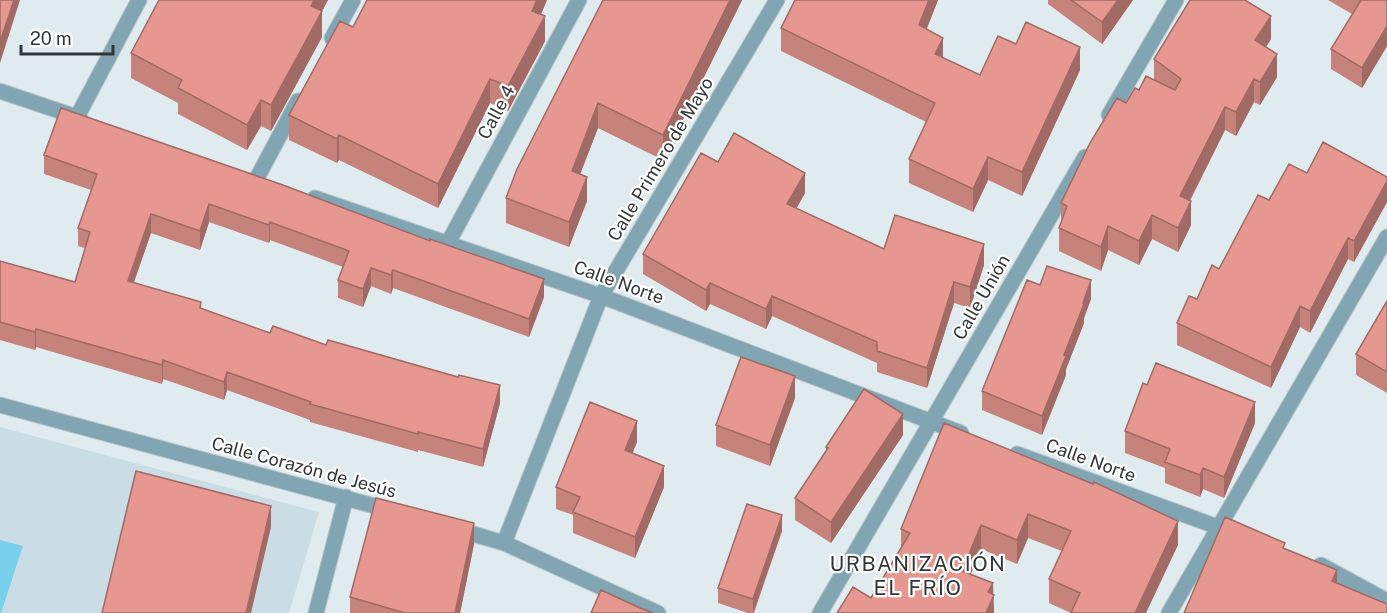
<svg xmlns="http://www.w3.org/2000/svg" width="1387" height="613" font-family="'Public Sans',sans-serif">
<rect width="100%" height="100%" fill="#dfebef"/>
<!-- built -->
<path fill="#cadde4" d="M0,427L319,512L289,613H0Z"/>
<!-- green -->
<path fill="#7acfec" d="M0,540L23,546L1,613H0Z"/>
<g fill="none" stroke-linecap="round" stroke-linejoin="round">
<defs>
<path id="minor" d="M332,38L353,0
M0,91L80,118
M1109,115L1176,0
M77,117L139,0
M257,178L298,101
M315,198L601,296L961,433
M448,243L579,0
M0,405L393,511
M1017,454L1218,527L1240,533
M456,529L504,543L658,613
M504,543L601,296L777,0
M1321,565L1387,601
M316,613L346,497
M820,613L1085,157
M1169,613L1387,237"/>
</defs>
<!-- minor casing -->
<use href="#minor" stroke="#bcc7ca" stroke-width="17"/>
<!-- minor -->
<use href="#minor" stroke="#81a5b2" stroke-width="15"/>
</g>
<!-- wall -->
<path fill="#c6837c" d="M159,0H328L322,11V37L271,131L261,126L247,150L178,114V103L131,78V53Z
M367,0H547L541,14L545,41L542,47L508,111L490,103L438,208L339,160L337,163L289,140V115L353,27Z
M603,0H742L663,160L598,128L580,174L587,201L569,247L506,223V198Z
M795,0H938L926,29L943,58L980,75L1016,44L1080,70L1022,196L988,180L973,212L909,183V159L926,122L781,51V28Z
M1048,0H1133L1102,44L1048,4Z
M1328,0H1387V46L1362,88L1331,69V49L1352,14Z
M1271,39L1266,47L1277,77L1260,105L1254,102L1236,136L1225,130L1190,201L1191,225L1178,252L1152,239L1139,265L1108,250L1101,271L1059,251V228L1061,223V203L1126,103L1139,90L1154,80V59Z
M44,155L544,297L529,337L393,288L391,294L371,286L363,307L338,298V280L343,267L270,240L269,243L209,222L200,250L151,233L134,282L201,308L270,333L326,345L500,403L483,467L418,450V452L310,422V420L227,390L224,400L163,379L162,384L36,347L35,350L0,340V261L75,282L85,248L78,246V228L91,190L44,174Z
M718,162L805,193L796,209L884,249L984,265L970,308L954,303L927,388L877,372V363L772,316L766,329L710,304L706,311L643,274V254Z
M1307,173L1387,177V202L1354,262L1348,259L1310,333L1300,327L1271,388L1177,345V323L1197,299L1269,200Z
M1040,285L1091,299L1084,318V323L1066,369V375L1042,435L982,410V391Z
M1387,301V393L1356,375V354Z
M795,398L770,466L716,446V425Z
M944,423L1178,545L1071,613L1049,603V579L1062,551L1028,538L1017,564L981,549L971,574L993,594L994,613L901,548V529Z
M1255,423L1224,498L1203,489L1200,497L1165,483V468L1125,453V431Z
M903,435L831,543L795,520V498L826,452V447Z
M637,442L632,453L664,487L635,558L573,533V515L556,509V487Z
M782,531L754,613H748L718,603V588Z
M474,544L460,613H350V597Z"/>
<!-- shaded-wall -->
<path fill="#a16a65" d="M14,0H20L0,63V42Z
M314,0H328L322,11V37L271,131V105Z
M537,0H547L532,35V11Z
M730,0H742L663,160V135Z
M929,0H938L919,49V25Z
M1118,0H1133L1102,44V22Z
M545,16V41L508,111V86Z
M1271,16V39L1255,64V40Z
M1387,26V46L1362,88V68Z
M943,38V61L935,54Z
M1080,47V70L1022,196V172Z
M1277,54V77L1260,105V82Z
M490,79V103L438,208V184Z
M1254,79V102L1236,136V112Z
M261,100V126L247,150V125Z
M598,103V128L572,195V171Z
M1225,107V130L1180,219V196Z
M339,135V160L337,163V139Z
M988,157V180L973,212V189Z
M805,173V193L787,225V204Z
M587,177V201L569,247V222Z
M1387,181V202L1354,262V241Z
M1191,201V225L1178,252V228Z
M209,204V222L200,250V231Z
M151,214V233L128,299V281Z
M1152,215V239L1139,265V241Z
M270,222V240L269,243V225Z
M1108,226V250L1101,271V247Z
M1348,238V259L1310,333V311Z
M984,244V265L970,308V287Z
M371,268V286L363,307V289Z
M393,270V288L391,294V275Z
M544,279V297L529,337V319Z
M1091,280V299L1084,318V323L1066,369V375L1042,435V416Z
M954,282V303L927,388V368Z
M710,283V304L706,311V290Z
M772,296V316L766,329V309Z
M1300,306V327L1271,388V367Z
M36,329V347L35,350V332Z
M163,360V379L162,384V365Z
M227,372V390L224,400V382Z
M795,376V398L770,466V445Z
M500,385V403L483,467V449Z
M1255,402V423L1224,498V477Z
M903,414V435L831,543V522Z
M637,421V442L625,472V450Z
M664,466V487L635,558V537Z
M1203,468V489L1200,497V475Z
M271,506V527L251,613H246Z
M1028,514V538L1017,564V540Z
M782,515V531L753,613V599Z
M1178,521V545L1146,613H1135Z
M474,523V544L460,613H455Z
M981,525V549L962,594V571Z
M1337,570V594L1332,581Z
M993,583L994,613H986L988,592Z"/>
<!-- building -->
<path fill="#e69890" stroke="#a16a65" stroke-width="1.5" d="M0,0H14L0,42Z
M159,0H314L311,6L322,11L271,105L261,100L247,125L178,88L182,80L131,53Z
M367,0H537L532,11L545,16L508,86L490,79L438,184L339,135L337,139L289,115L340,21L353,27Z
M603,0H730L663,135L598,103L572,171L587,177L569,222L506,198L517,169Z
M795,0H929L919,25L943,38L935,54L980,75L998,36L1016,44L1026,22L1080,47L1022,172L988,157L973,189L909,159L935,103L781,28Z
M1071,0H1118L1102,22Z
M1190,0H1245L1271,16L1255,40L1277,54L1260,82L1254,79L1236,112L1225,107L1180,196L1191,201L1178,228L1152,215L1139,241L1108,226L1101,247L1059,228L1067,206L1061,203L1090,143L1117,98L1126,103L1135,88L1139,90L1146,76L1175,90L1181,79L1154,59Z
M1361,0H1387V26L1362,68L1331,49Z
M61,108L283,185L430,241V239L544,279L529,319L393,270L391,275L371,268L363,289L338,280L349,251L270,222L269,225L209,204L200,231L151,214L128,281L201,302L200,308L270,333L273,326L326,345L328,340L458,377L459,375L500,385L483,449L418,432V434L310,404L311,402L227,372L224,382L163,360L162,365L36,329L35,332L0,322V261L75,282L90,232L78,228L97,174L44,155Z
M734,133L805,173L787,204L884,249L895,215L984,244L970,287L954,282L927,368L877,351V342L772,296L766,309L710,283L706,290L643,254L701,153L718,162Z
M1323,142L1387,177V181L1354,241L1348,238L1310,311L1300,306L1271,367L1177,323L1189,296L1197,299L1212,265L1219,269L1258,195L1269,200L1289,164L1307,173Z
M1047,266L1091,280L1083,303L1084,304L1064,355L1066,356L1042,416L982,391L1027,280L1040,285Z
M1387,301V372L1356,354Z
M741,357L795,376L770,445L716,425Z
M1156,363L1255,402L1224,477L1203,468L1200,475L1165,462L1170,449L1125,431L1143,383L1147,385Z
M864,389L903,414L831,522L795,498L828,448L826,447Z
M590,402L637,421L625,450L664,466L635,537L573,512L580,497L556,487Z
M944,423L1093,484L1094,482L1178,521L1135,613H1071L1080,593L1049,579L1071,531L1028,514L1017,540L981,525L962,571L993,583L988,592L994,595L986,613H837L853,587L871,598L910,533L901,529Z
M136,471L271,506L246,613H102Z
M376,498L474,523L455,613H405L350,597Z
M747,504L782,515L753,599L718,588Z
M1225,517L1285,543L1283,548L1337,570L1332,581L1387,604V613H1184Z
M601,590L640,608L653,613H591Z"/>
<g text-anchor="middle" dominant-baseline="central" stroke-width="4.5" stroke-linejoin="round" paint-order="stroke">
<!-- street labels -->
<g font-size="18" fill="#313637" stroke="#fff">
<text transform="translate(496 112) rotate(-62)">Calle 4</text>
<text transform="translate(660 159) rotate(-59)">Calle Primero de Mayo</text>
<text transform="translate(619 282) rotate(20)">Calle Norte</text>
<text transform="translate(981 297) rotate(-60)">Calle Unión</text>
<text transform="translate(1091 460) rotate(20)">Calle Norte</text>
<text transform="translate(304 467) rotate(15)">Calle Corazón de Jesús</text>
</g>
<!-- quarter labels -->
<g font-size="21" letter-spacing="1.5" fill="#313637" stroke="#fff">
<text x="918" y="563">URBANIZACIÓN<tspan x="918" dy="24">EL FRÍO</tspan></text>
</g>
</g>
<!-- scale -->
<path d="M21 45v9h92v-9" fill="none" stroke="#313637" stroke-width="3"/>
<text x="30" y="45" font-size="18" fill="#313637" stroke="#ffffff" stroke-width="4.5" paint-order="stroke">20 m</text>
</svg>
